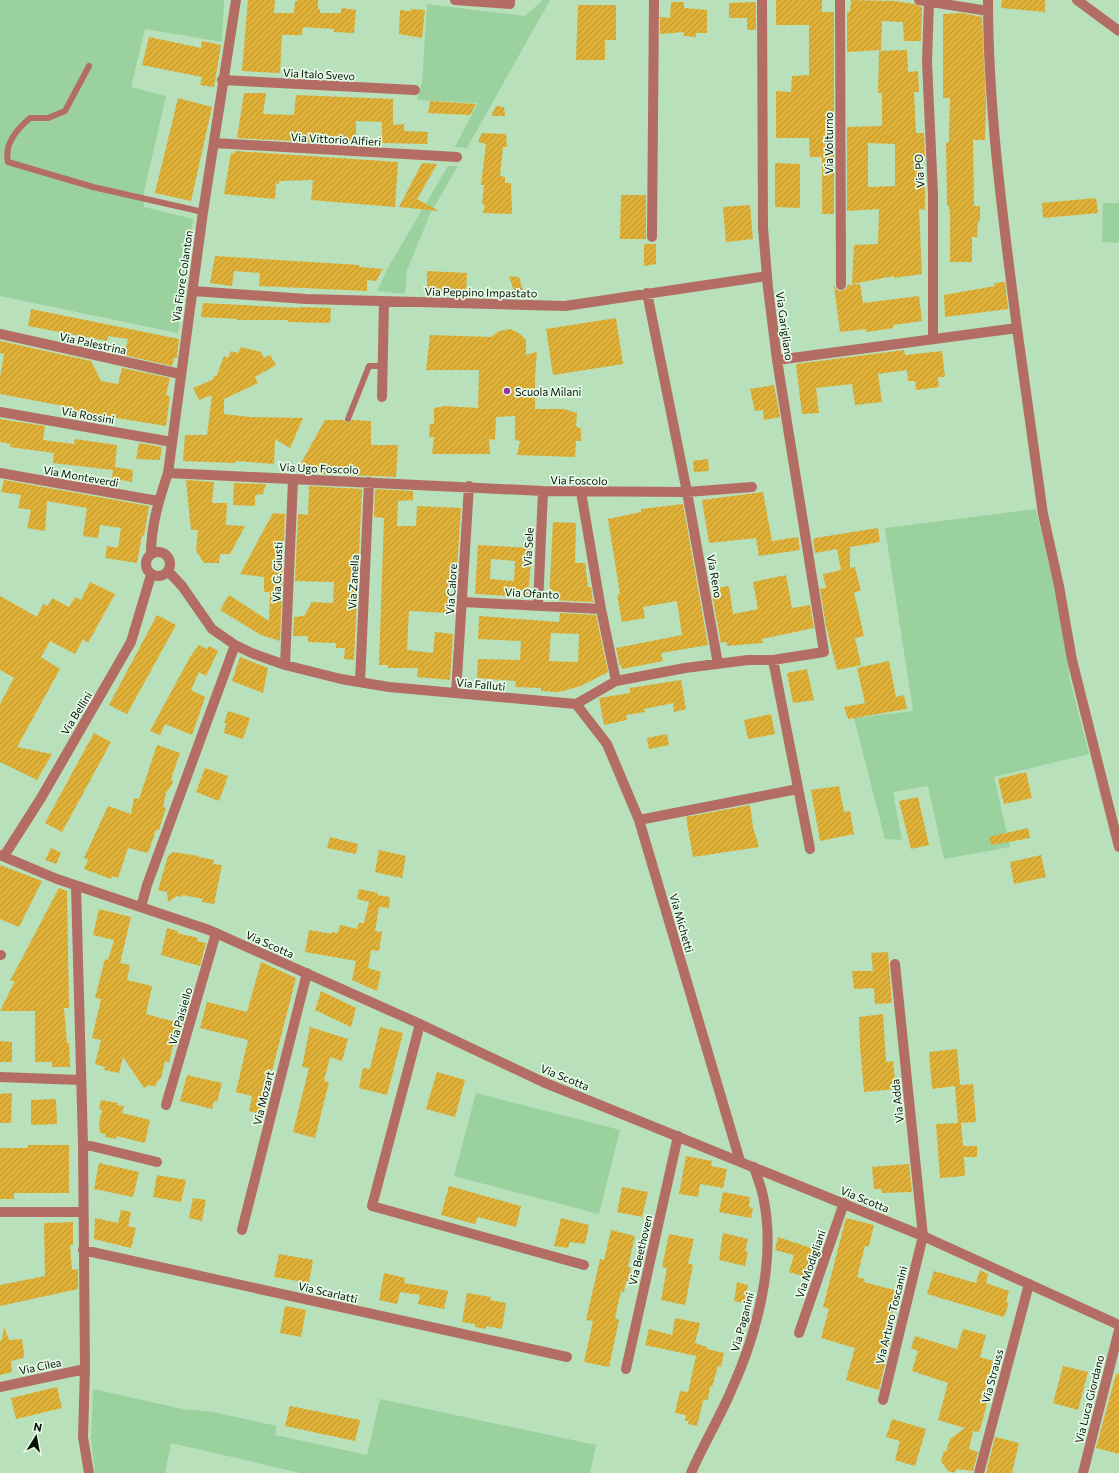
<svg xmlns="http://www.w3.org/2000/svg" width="1119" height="1473" font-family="Commissioner,sans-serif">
<defs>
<pattern id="building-hatch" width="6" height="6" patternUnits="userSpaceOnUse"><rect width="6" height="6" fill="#deb037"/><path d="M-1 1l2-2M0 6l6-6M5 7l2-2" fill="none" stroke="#bd962f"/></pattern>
</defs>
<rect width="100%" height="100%" fill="#b8e0bb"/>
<!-- grass -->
<path fill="#9ad19f" d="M0,0H224L222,42L145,29L131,87L166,96L144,192V207L193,219L178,333L0,296Z
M543,0H550L467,148L455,147L478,103L417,100L422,82L427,4L525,16Z
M448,166H458L431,212L407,270L405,294L377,291L389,266Z
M1103,203H1119V243L1102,242Z
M1036,509L1058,603L1070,680L1089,754L994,777L1010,847L944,859L928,786L893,792L902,840L885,839L854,718L913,711L885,528Z
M476,1093L620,1130L599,1214L454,1176Z
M93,1389L182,1409L213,1412L277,1426L275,1435L367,1455L380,1399L596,1445L590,1473H301L171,1443L165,1473H95L91,1440Z"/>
<!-- building -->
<path fill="url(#building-hatch)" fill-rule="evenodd" d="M248,0H275L274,13H294L295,1L301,0H318V9L320,10V13H341V8L356,10L354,33L334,32V29L303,27L302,35H282L280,73L242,71Z
M776,0H822V12H834V214H822V157H810L809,138H776V91L791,92L792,76L809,75V25H776Z
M851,0L894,1L914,4L922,7L921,41H904L903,22L882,21L881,50L847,52V12H850Z
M1002,0H1045V12L1001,8Z
M671,2H684V8L707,10V33H696V37L684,36V32L660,34V17L670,18Z
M756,2V30H747V18H729V3Z
M578,5H616V40H605V60H576Z
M411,9L425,10L422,38L399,34L400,10L411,11Z
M962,13L982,17L986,105L985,140H973L974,206H980V222L978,221L977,237H972V262H950V215L949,206H947L946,143L949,142V132L950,98H943V14Z
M149,37L201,48L202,41L221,45L214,87L200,85L202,77L142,65Z
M907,50L908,72L918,71L919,92H914L916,133H924L925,156L921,155L922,186H925V210L919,209L922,274L894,278V276L852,284L854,245L878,244L879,209L847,211V127L882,126V93H878L879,51ZM868,143L895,144V186L868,187Z
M244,93H266L263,114L294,115L296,95L393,99V125L404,124V131L428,132L427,144L382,143V122L356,121V142L334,141L333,143L237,138Z
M178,98L212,107L191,201L155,193Z
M430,101L476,104L470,115L428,113Z
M496,106L504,107L505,116H491Z
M482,133L506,134L507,147H503L500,176L505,177V183H511L512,214L483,213L485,205L482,204L484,185H481L486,144L478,142Z
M235,151L398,162L395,207L311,200L313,180L279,181V184L276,183L275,199L224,194L231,153L234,154Z
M422,163L437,164L417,199L439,211L399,207Z
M775,163L800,164V208L775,207Z
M621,195H646V239H620Z
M1096,198L1098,213L1043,218L1042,203Z
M750,205L753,239L726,242L723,207Z
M644,244H656V264L644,266Z
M215,256L359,265V267L383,269L376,281L367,280V291L259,286L260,273L234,271L232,286L210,283Z
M427,271L467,273L466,295L427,293Z
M509,276L519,277L525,298H516Z
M1005,282L1008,309L945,317L944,295L995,286L994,283Z
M860,284L863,303L919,296L922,321L893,325V328L866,332V329L840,332L834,286L837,290L841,291L846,289L848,285Z
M203,303L299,308V307L331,308L330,323L288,322V320H237V319L201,317Z
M31,309L179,339L177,358H174L172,366L124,355L128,339L108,336L107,341L28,326Z
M616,318L623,364L553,375L546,329Z
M511,329L520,334L526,340V355L537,352L535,377V409H564L577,413L576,426L581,429V441H576L575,457L517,455L520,441L515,440V416L496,417L495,440L489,439L490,454H432L434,437H429L430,424H434V408L445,406L478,408L479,370H426L430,335L491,337L499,331Z
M0,341L91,361L101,381L118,384L122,368L170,378L166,395L170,396L166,426L74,411V408L0,394V377L4,354L0,353Z
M241,347L261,352L264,358L270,355L276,365L255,377L258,383L224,399V414L249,417L303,418L290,448L275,439L274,464L235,461V463L183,461L185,435H207L212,395L199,400L193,388L214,379L213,377L217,375L224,356L228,358L231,351L238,353Z
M904,350L905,355L942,351L945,377H938L939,387L916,390L915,381H908L907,370L878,374L882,402L855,405L852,384L816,388L819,413L802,414L796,364Z
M774,385L780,417L764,420L763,410L755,411L750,389Z
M0,419L45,426L43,440L74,444L75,439L117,445L115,467L133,470L132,482L112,478L113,470L53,463L54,453L10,447L11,444L0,442Z
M325,420H344L348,423L352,420L371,421V445H398L396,477L322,474V468L300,465Z
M139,443L162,447L160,460L136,459Z
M708,459L709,471L694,472L693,461Z
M4,480L149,506L144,536L142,535L137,563L105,558L107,546L118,548L121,528L100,525L98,538L83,536L87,508L47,501L45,531L27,528L31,510L18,508L21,495L1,492Z
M186,480L214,482L212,503H227L226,525L245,526L230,554H220L219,563H204L196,551L198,530H191Z
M234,483L266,484L263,494L255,495V506L233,505Z
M309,486L362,489L354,660L344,659L345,648H336V643L308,642V636H293L294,617L304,616L310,606L311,602L333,603L334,582L295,581L298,514L308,515Z
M375,489L413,491V500L398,501L397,526H416L417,506L461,508L456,584H449L448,613L409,611L407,650L433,653L435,632L453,634L450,680L417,677L418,668H388V665H379L384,518L374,517Z
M763,492L772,541L798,537L800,550L759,556L756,538L709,543L702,500Z
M683,504L708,645L661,653L663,661L622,669L621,665L620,666L616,648L682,635L677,601L643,607L645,618L622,622L617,595L620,594L608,519L641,512V509Z
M273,513L285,514L280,641L261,635L220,610L229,595L269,621L270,592H264V577L240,574Z
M553,522L576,523L575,563H585L588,587H591L593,602L549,600Z
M878,528L880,542L850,547V568L855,567L861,591L854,592L864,636L855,638L861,665L837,670L826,626L820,589L826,588L823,574L841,570L837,549L815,553L813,540L815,538Z
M478,545L532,548L528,597L475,594ZM491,559L515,561L514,581L490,579Z
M786,575L792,608L810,605L814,628L762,639L763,643L727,646V642L721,643L711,589L729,586L733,614L758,609L753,582Z
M90,582L115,594L88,643L83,639L75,654L50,641L41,657L60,669L17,747L52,754L37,780L0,762V704L14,678L0,670V596L37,617L43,604L48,606L52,598L69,607L75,597L81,600Z
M560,613L596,615L608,672L581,686L559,692L541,691V688L515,687L516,681L477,678L478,659L520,660L521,641L478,639L479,616L559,622ZM551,633L579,634L578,662L549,661Z
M157,615L176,625L127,714L109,705Z
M199,645L207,649L209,646L218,651L206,676L199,672L191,690L205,697L192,735L165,724L160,735L150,731L190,657Z
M240,657L268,668L263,693L232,681Z
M889,661L896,697L904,695L907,709L848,719L844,707L865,703L857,668Z
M807,669L814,700L793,703L787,673Z
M681,680L686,709L674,712L673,703L644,709L645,712L626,715L627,720L604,725L599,698L630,693V688Z
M228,711L250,718L243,739L224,733L226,723H224Z
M771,714L775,734L748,739L744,720Z
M94,733L111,742L62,832L45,823Z
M667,734L669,745L649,749L647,738Z
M157,745L180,753L171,779L173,782L171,786L166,793L163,807L166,808L159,830H156L148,853L128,848L118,878L112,876L111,879L84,869L88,860L84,858L108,806L131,814L134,798L139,799Z
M205,768L228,776L219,801L196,792Z
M1026,772L1032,798L1004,804L998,779Z
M839,786L844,812L850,811L854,834L820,841L811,790Z
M918,797L929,845L911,849L899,801Z
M750,805L753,827L759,847L693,857L686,817Z
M1028,828L1030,838L991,845L989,837Z
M330,837L358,844L356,854L327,848Z
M51,848L61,853L56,864L45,860Z
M379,850L406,856L402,878L375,872Z
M173,852L199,856L198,857L214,860L213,864L222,865L214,904L202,902L203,899L183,895L182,897L177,896L168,902L167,892L158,890L168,856Z
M1041,855L1046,877L1014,884L1010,862Z
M0,865L42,881L19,927L0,919Z
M59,888L67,891L69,1008H64L67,1043H69L70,1067H52V1062H35V1011H0L15,981H10Z
M359,889L378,893L377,895L390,897L389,908L379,907L375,931L382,932L379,951L371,950L368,968L381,972L377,991L352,980L356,961L305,952L309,930L332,934V932L338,933L340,925L357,929L359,923H364L369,902L357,899Z
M99,909L131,917L120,963L130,965L127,980L152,986L146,1014L183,1024L176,1046L173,1045L169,1063L165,1061L161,1078L157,1082L155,1087L149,1085L144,1088L123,1057L119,1073L104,1070L105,1067L95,1064L101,1040L92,1038L101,999L95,998L105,959L108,960L114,940L93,935Z
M167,928L178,931L177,933L198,938L197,941L206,943L200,966L161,955Z
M888,952L892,1003L875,1004L874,988L854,989L852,971H873L871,953Z
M261,962L296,978L261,1114L249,1111L252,1096L236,1092L248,1040L200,1028L207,1002L247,1012Z
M321,991L356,1008L351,1027L315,1010Z
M883,1014L886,1062L893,1061L896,1089L864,1092L860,1047L859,1017Z
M310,1027L348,1039L342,1061L330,1057L324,1081L329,1082L315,1138L293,1132L309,1068L302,1067Z
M380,1027L403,1033L387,1095L359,1088L363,1068L370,1069Z
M0,1041L12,1042V1062H0Z
M957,1049L960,1085L973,1084L976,1122L961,1123L963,1146H977V1157H964L965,1176L940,1178L936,1124L958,1123L955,1086L932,1089L929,1052Z
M437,1072L465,1080L455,1117L426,1109Z
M187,1075L222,1083L217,1102L214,1101L212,1109L180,1101Z
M12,1093L11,1123H0V1094Z
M56,1099L57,1124L31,1125V1100Z
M101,1100L118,1103L117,1105L124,1106L122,1113L150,1120L145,1143L117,1136L116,1139L105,1137L106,1134L100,1133L99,1122L102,1110L99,1109Z
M28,1145H69V1193H14V1199H0V1148H28Z
M686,1156L712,1161L711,1166L727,1169L723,1188L700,1184L698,1197L679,1194Z
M99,1163L139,1172L133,1197L94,1189Z
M909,1164L912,1192L882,1193L881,1189H874L872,1167Z
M157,1175L186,1180L181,1202L153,1197Z
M449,1186L521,1206L516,1227L478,1217L475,1224L441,1215Z
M622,1187L648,1192L642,1217L617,1212Z
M723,1192L750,1197L749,1207L753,1208L751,1218L719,1212Z
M193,1198L206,1200L202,1221L189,1218Z
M121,1210L131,1212L128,1226L136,1228L131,1248L94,1239L95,1218L118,1223Z
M561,1218L589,1225L585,1244L570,1242L568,1248L554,1246Z
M846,1218L874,1225L869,1246H865L857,1277L865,1279L864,1282L898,1291L886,1336L891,1338L879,1390L846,1380L855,1348L821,1338L829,1309L823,1307Z
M73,1222V1245H70L72,1270L78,1269V1289L0,1306V1285L45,1276L44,1223Z
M611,1230L635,1236L628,1267L631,1268L628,1282L626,1281L624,1292L621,1291L615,1318L619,1320L609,1367L584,1362L593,1321L586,1320L600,1259L604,1260Z
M723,1233L748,1239L745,1251L748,1252L745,1266L719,1260Z
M669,1234L694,1239L688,1263L693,1265L685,1305L661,1300L667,1268L662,1267Z
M778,1237L814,1249L806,1277L789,1272L794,1255L775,1250Z
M279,1254L313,1260L309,1283L274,1277Z
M980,1270L988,1274L986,1283L1009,1291L1006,1302L1009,1303L1004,1317L927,1294L934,1271L976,1283Z
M384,1273L405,1278L404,1283L448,1291L444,1309L418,1304L420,1295L400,1292L397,1304L379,1300Z
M737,1282L748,1285L745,1303L734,1301Z
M467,1293L491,1297L490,1300L506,1303L502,1329L486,1326V1329L475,1327V1324L462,1322Z
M285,1306L306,1310L301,1337L280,1333Z
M675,1318L700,1323L695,1343L707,1347V1349L724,1353L721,1367L718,1366L712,1387L710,1386L708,1399L703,1401L697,1426L688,1424L689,1421H685L686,1415L675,1413L680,1391L688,1392L696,1356L645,1345L649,1329L672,1335Z
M4,1327L9,1340L22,1339L24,1354L23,1358L11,1361L12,1372L0,1375V1341L2,1340Z
M963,1329L986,1335L980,1357L993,1361L984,1395L989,1396L981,1426L979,1432L973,1431L969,1449L978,1452L973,1471L957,1469L954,1473L948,1471L941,1461L944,1451L946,1452L950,1439L965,1428L938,1420L948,1383L912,1371L918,1351L911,1348L915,1336L957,1349Z
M1063,1366L1088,1372L1078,1410L1053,1403Z
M1116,1374H1119V1454L1096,1448Z
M57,1387L62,1408L16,1419L11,1398Z
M290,1406L360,1420L355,1441L285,1426Z
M892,1419L926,1429L915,1466L895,1460L900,1441L886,1437Z
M995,1437L1019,1443L1012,1473H986Z"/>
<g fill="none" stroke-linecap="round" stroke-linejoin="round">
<!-- service -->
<path stroke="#b36d65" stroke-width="6" d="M89,66L65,111L48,118H30C17,129 4,145 8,162L93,187L203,212
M348,419L369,366H382"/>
<!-- minor -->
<path stroke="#b36d65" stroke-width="10" d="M455,0L510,4V0
M840,0L841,285
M919,0L988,11
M988,0C988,109 1003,219 1017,328
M1077,0L1119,31
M929,1L927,62L933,194V339
M222,80L415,90
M214,143L457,157
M652,237L654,0
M193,291L306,299L565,306L767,276
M647,293L687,492L718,664
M0,334L180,374
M777,360L1017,328L1043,514L1059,586L1072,660L1119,847
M382,397L384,302
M0,412L172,442
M0,473L158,501
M168,473L543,491L687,492L752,487
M581,492L601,609L616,681
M146 564a12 12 0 1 1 24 0a12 12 0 1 1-24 0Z
M151,554C151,525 159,500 168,473L203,212L236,0
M168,571L182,586L212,629L235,645L254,654L285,665L341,679L389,687L576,704L616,681L685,668L748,660H773L824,652L777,360L768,288L763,228L762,0
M463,602L601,609
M538,605L543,491
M773,660L810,849
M285,665L293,480
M360,682L369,482
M456,693L469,486
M576,704L607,744L639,820L740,1161
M639,820L798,789
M4,856L41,798L131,642L151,575
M76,886L83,1144L85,1369L83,1437L89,1473
M141,907L147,885L235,645
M0,955H1
M420,1024L372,1206L584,1265
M0,1077L80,1080
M166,1105L216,933
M83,1144L157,1162
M0,1212H83
M242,1230L307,973
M83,1250L567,1357
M799,1333L844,1203
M626,1369L678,1136
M0,1387L85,1369
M883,1400L923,1236L895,964
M691,1473C703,1445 719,1419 731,1391C757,1334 777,1259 763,1196C761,1186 757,1177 754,1167
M979,1473L1029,1284
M1083,1473L1119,1330"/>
<!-- tertiary -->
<path stroke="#b36d65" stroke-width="10" d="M0,855L57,879L209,930L420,1024L543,1082L923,1236L1119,1325"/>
</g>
<!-- markers -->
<circle fill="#99369c" stroke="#e7fbe8" stroke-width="1.5" cx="507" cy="391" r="4"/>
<g text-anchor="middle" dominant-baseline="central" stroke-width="3.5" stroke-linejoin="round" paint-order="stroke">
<!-- street labels -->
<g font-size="11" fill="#051206" stroke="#e7fbe8">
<text transform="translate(319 74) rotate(3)">Via Italo Svevo</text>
<text transform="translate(336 139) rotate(3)">Via Vittorio Alfieri</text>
<text transform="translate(828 143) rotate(-90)">Via Volturno</text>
<text transform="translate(919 171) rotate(-93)">Via PO</text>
<text transform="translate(182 276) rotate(-82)">Via Fiore Colanton</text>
<text transform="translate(481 292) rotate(1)">Via Peppino Impastato</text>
<text transform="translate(785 326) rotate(82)">Via Garigliano</text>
<text transform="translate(93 343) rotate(12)">Via Palestrina</text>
<text transform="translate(88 415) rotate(10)">Via Rossini</text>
<text transform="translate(319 468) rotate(2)">Via Ugo Foscolo</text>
<text transform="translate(81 476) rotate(10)">Via Monteverdi</text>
<text transform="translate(579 480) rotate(1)">Via Foscolo</text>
<text transform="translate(528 547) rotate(-87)">Via Sele</text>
<text transform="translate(277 572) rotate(-88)">Via G. Giusti</text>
<text transform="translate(715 576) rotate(80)">Via Reno</text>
<text transform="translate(353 582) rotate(-87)">Via Zanella</text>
<text transform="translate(451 589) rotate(-86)">Via Calore</text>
<text transform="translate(532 593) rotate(3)">Via Ofanto</text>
<text transform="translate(481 684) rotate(5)">Via Falluti</text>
<text transform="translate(76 713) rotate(-58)">Via Bellini</text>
<text transform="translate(682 923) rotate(74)">Via Michetti</text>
<text transform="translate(270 944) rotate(24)">Via Scotta</text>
<text transform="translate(180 1016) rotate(-74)">Via Paisiello</text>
<text transform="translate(565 1077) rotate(22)">Via Scotta</text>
<text transform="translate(263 1098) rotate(-76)">Via Mozart</text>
<text transform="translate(897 1101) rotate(-96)">Via Adda</text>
<text transform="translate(865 1199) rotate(22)">Via Scotta</text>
<text transform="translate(640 1250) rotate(-77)">Via Beethoven</text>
<text transform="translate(810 1264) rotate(-71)">Via Modigliani</text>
<text transform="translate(328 1292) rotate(13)">Via Scarlatti</text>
<text transform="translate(891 1315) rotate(-76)">Via Arturo Toscanini</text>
<text transform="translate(742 1322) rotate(-75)">Via Paganini</text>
<text transform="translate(40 1366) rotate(-12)">Via Cilea</text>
<text transform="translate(992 1376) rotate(-75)">Via Strauss</text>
<text transform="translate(1089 1399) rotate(-76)">Via Luca Giordano</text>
</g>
<!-- poi labels -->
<g font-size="11" fill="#051206" stroke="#e7fbe8" text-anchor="start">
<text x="515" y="391">Scuola Milani</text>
</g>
</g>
<!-- north arrow -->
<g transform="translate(36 1437) rotate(11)" stroke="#e7fbe8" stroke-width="3" paint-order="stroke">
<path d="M0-3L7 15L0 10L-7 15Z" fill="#051206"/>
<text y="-6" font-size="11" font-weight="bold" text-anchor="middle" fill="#051206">N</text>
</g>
</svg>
